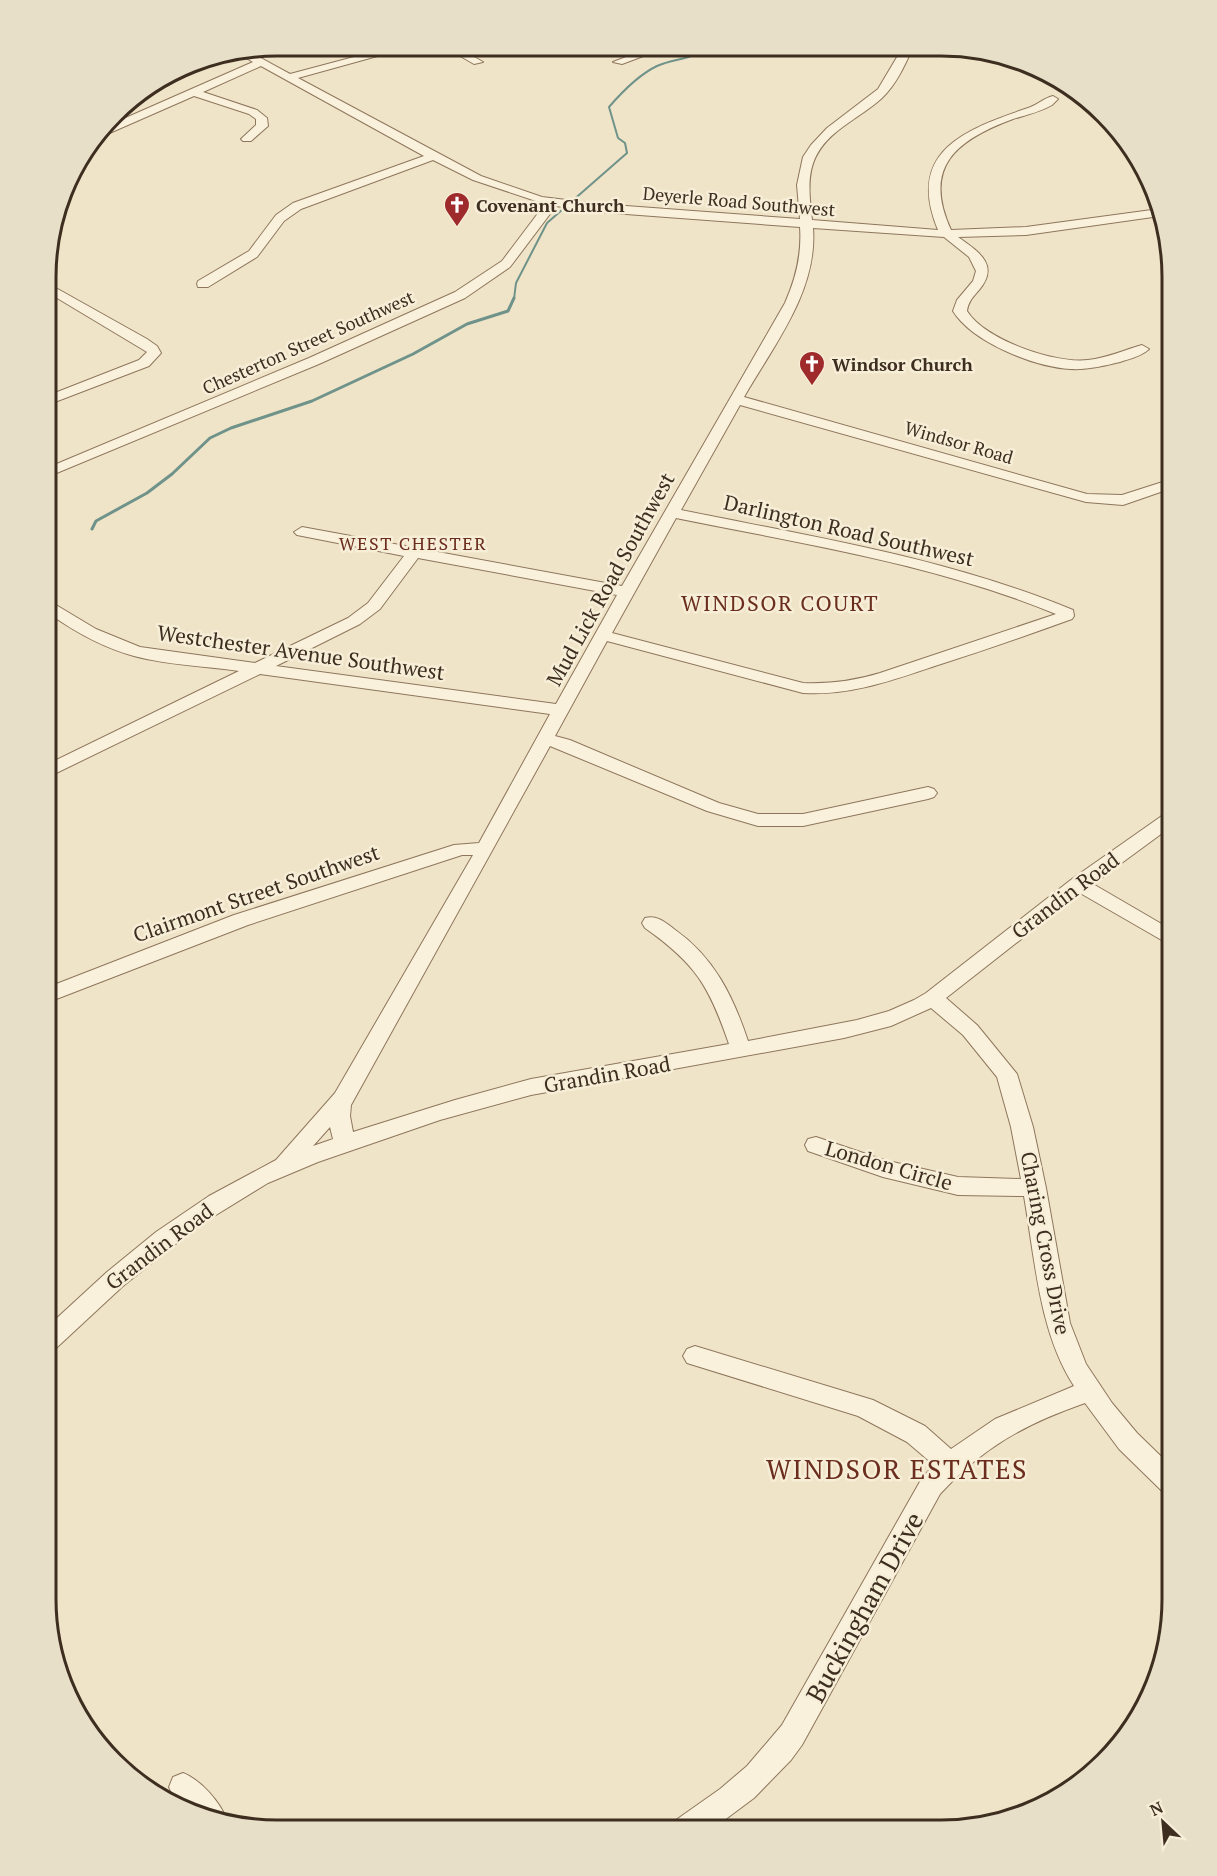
<svg xmlns="http://www.w3.org/2000/svg" width="1217" height="1876" font-family="'PT Serif',serif">
<rect width="100%" height="100%" fill="#f0e4c8"/>
<g fill="none" stroke-linecap="round" stroke-linejoin="round">
<!-- stream-far1 -->
<path stroke="#6f938a" stroke-width="2" d="M514,299L516,283L547,223L627,153L625,143L618,138L609,107C622,92 638,75 657,66C675,58 694,60 710,46"/>
<!-- stream -->
<path stroke="#6f938a" stroke-width="3" d="M92,529L96,521L147,493L172,474L210,438L231,428L312,401L413,354L467,324L508,311L514,298"/>
<defs>
<path id="minor" d="M399,45H417L298,78L481,176L542,197L599,204L800,219L797,185L803,157L811,145L827,128L878,89L903,47H913C905,65 896,85 882,98C870,109 856,117 844,126C806,153 807,178 812,220L938,230C905,151 966,129 1028,108C1037,105 1044,98 1053,96L1058,99L1052,105C1040,112 1026,115 1013,119C956,140 922,167 951,230L1026,227L1159,209L1160,216L1026,235L958,237C979,252 1000,265 979,290C973,297 968,302 967,311C985,340 1055,364 1088,360C1107,358 1124,350 1142,345L1149,349C1142,356 1129,359 1120,362C1103,366 1087,370 1070,369C1034,367 972,342 953,311L957,300L973,281L976,271L969,257L944,237L813,228C818,290 774,345 744,397L1087,494L1122,495L1172,479V488L1123,505L1086,502L740,405L681,510C813,537 948,558 1073,610L1074,616L1072,619C1028,635 985,650 941,664C896,679 852,696 803,693L607,641L555,736L570,740L719,803L758,814H803L928,787L934,789L937,793L934,797L928,799L803,826H758L707,811L550,746L351,1105L350,1116L353,1132L455,1100L531,1079L729,1044C709,986 696,964 645,928L642,923L645,918C657,915 665,922 674,929C714,957 733,996 748,1041L857,1020L889,1011L914,1000L926,993L1072,879L1166,813L1172,811V826L1093,884L1172,930V946L1080,893L946,998L977,1025L1017,1074L1033,1127L1046,1188L1070,1323L1086,1364L1112,1403L1137,1433L1172,1467V1495L1163,1492L1119,1449L1085,1403C1025,1424 983,1447 940,1494L802,1745L791,1760L754,1798L711,1830H672L676,1820L720,1789L747,1766L782,1725L922,1478L934,1465L907,1442L858,1416L687,1363L683,1356L687,1349L695,1346L873,1400L925,1426L951,1449L995,1419L1074,1386C1039,1332 1035,1259 1024,1196L958,1195L883,1177L808,1151L805,1145L808,1139L816,1137L884,1160L958,1177L1021,1179L1011,1127L997,1077L963,1035L931,1008L891,1026L844,1038L531,1095L440,1120L318,1162L268,1183L198,1226L123,1286L53,1351L45,1354V1329L107,1272L156,1232L209,1196L276,1160L335,1093L473,855H462L248,925L46,1003V988L234,915L454,845L479,843L550,714L260,674L46,778V765L239,671C205,666 167,665 134,656C104,648 77,633 51,615L46,612V599L96,629L140,647L255,663L348,618L368,603L404,556L297,535L294,532L302,527L622,586L785,303C796,278 802,254 800,227L599,212L556,206L510,267L465,298L319,364L47,477V468L309,358L455,292L502,261L545,204L473,180L433,160L301,209L284,221L257,257L208,287H198L197,284L198,281L249,251L276,215L293,203L424,156L261,66L203,92L257,110L267,118L268,126L251,141H243L241,139L256,125V119L249,114L194,96L105,135L98,136L105,127L253,62L238,53L248,51L290,74ZM676,518C804,544 935,564 1056,614L880,673C854,681 830,684 803,683L612,633ZM418,558L617,595L556,704L276,666L360,624L380,609ZM330,1127L333,1139L313,1146Z
M443,46H455L483,62L474,64Z
M655,46H670L622,64L613,62Z
M709,46H726L737,50L752,46H773L737,56Z
M47,283L147,339L157,346L161,353L149,366L47,405V396L139,360L147,352L47,292Z
M183,1773C201,1780 220,1802 227,1820L226,1823C199,1816 181,1816 169,1787L173,1777Z"/>
</defs>
<!-- minor casing -->
<use href="#minor" stroke="#8d765c" stroke-width="2"/>
<!-- minor -->
<use href="#minor" fill="#faf1dc" fill-rule="evenodd"/>
</g>
<!-- icons -->
<defs>
<symbol id="church-pin" viewBox="-11 -11 22 30"><path d="M0 17L-7.5 6A9.5 9.5 0 1 1 7.5 6Z" fill="#9e2a2b" stroke="#f7eed8"/><path d="M-1.2-6h2.4v3.5h3.3v2.4h-3.3V6h-2.4V-.1h-3.3v-2.4h3.3Z" fill="#fff"/></symbol>
</defs>
<g fill-rule="evenodd">
<use href="#church-pin" x="442" y="190" width="30" height="40"/>
<use href="#church-pin" x="797" y="349" width="30" height="40"/>
</g>
<g text-anchor="middle" dominant-baseline="central" stroke-width="5" stroke-linejoin="round" paint-order="stroke">
<!-- far-street labels -->
<g font-size="18" fill="#3d2e20" stroke="#f7eed8">
<text transform="translate(739 201) rotate(5)">Deyerle Road Southwest</text>
<text transform="translate(308 342) rotate(-24)">Chesterton Street Southwest</text>
<text transform="translate(959 442) rotate(16)">Windsor Road</text>
</g>
<!-- far-poi labels -->
<g font-size="18" font-weight="bold" fill="#3d2e20" stroke="#f7eed8" text-anchor="start">
<text x="476" y="205">Covenant Church</text>
<text x="832" y="364">Windsor Church</text>
</g>
<!-- far-neighbourhood labels -->
<g font-size="18" letter-spacing="1.5" fill="#6b2e1e" stroke="#f7eed8">
<text x="413" y="543">WEST CHESTER</text>
</g>
<!-- street labels -->
<g font-size="21" fill="#3d2e20" stroke="#f7eed8">
<text transform="translate(849 530) rotate(13)">Darlington Road Southwest</text>
<text transform="translate(610 579) rotate(-61)">Mud Lick Road Southwest</text>
<text transform="translate(301 652) rotate(8)">Westchester Avenue Southwest</text>
<text transform="translate(256 893) rotate(-19)">Clairmont Street Southwest</text>
<text transform="translate(1065 895) rotate(-37)">Grandin Road</text>
<text transform="translate(607 1074) rotate(-10)">Grandin Road</text>
<text transform="translate(889 1165) rotate(16)">London Circle</text>
<text transform="translate(1046 1243) rotate(79)">Charing Cross Drive</text>
<text transform="translate(159 1246) rotate(-37)">Grandin Road</text>
</g>
<!-- neighbourhood labels -->
<g font-size="22" letter-spacing="1.5" fill="#6b2e1e" stroke="#f7eed8">
<text x="780" y="602">WINDSOR COURT</text>
</g>
<!-- near-street labels -->
<g font-size="26" fill="#3d2e20" stroke="#f7eed8">
<text transform="translate(864 1607) rotate(-61)">Buckingham Drive</text>
</g>
<!-- near-neighbourhood labels -->
<g font-size="27" letter-spacing="1.5" fill="#6b2e1e" stroke="#f7eed8">
<text x="897" y="1469">WINDSOR ESTATES</text>
</g>
</g>
<!-- crop -->
<path d="M0 0H1217V1876H0ZM277 56H941A221 221 0 0 1 1162 277V1599A221 221 0 0 1 941 1820H277A221 221 0 0 1 56 1599V277A221 221 0 0 1 277 56Z" fill="#e8dfc9" fill-rule="evenodd"/>
<path fill="none" stroke="#3d2e20" stroke-width="3" d="M277 56H941A221 221 0 0 1 1162 277V1599A221 221 0 0 1 941 1820H277A221 221 0 0 1 56 1599V277A221 221 0 0 1 277 56Z"/>
<!-- north arrow -->
<g transform="translate(1163 1822) rotate(334)" stroke="#f7eed8" stroke-width="4.5" paint-order="stroke">
<path d="M0-4.5L10 22L0 15L-10 22Z" fill="#3d2e20"/>
<text y="-9" font-size="16" font-weight="bold" text-anchor="middle" fill="#3d2e20">N</text>
</g>
</svg>
